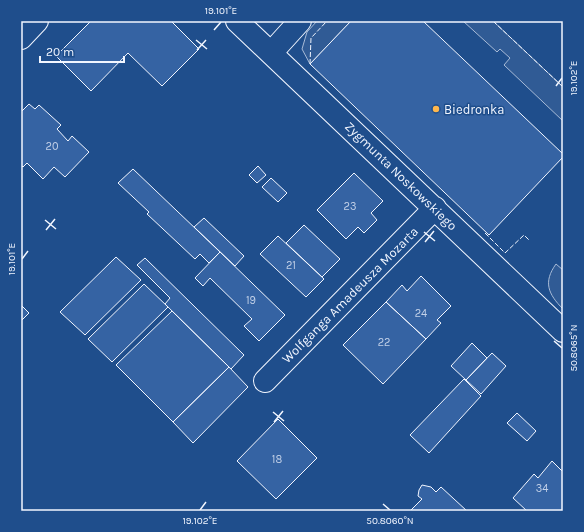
<svg xmlns="http://www.w3.org/2000/svg" width="584" height="532" font-family="Karla,sans-serif">
<rect width="100%" height="100%" fill="#1f4e8c"/>
<!-- green -->
<path fill="#305b95" stroke="#a8bbd7" d="M317,21H351L310,64L302,49L307,32Z
M463,21H493L563,87V121L504,65L510,58L500,49L497,52Z
M556,264L563,270V309C548,294 543,282 556,264Z"/>
<!-- building -->
<path fill="#3563a3" stroke="#f2f6ff" d="M91,21H171L199,49L162,86L128,53L91,91L56,56Z
M351,21H423L563,154V157L489,235L310,64Z
M29,104L35,109L39,105L61,125L57,129L68,141L72,136L89,152L65,177L54,167L43,179L27,163L23,167L21,165V112Z
M258,166L266,175L257,183L249,175Z
M133,169L220,252L209,263L200,254L195,259L147,214L149,212L118,183Z
M354,173L383,201L371,213L377,220L364,233L358,227L346,239L317,210Z
M271,178L287,193L278,202L262,187Z
M204,218L244,256L235,266L194,227Z
M304,225L340,259L322,277L286,243Z
M278,236L324,279L306,297L260,254Z
M220,252L285,315L259,341L244,326L252,319L210,278L203,286L195,278Z
M116,257L141,280L85,335L60,312Z
M145,258L244,355L231,369L165,304L170,298L137,265Z
M421,276L451,306L437,320L441,323L426,339L386,302L402,285L407,291Z
M144,284L168,307L112,362L88,339Z
M386,302L426,339L383,384L343,345Z
M21,305L29,313L21,321Z
M172,311L229,367L173,422L116,365Z
M472,343L487,358L466,380L451,366Z
M492,353L506,366L481,394L466,380Z
M229,367L248,387L193,443L173,422Z
M464,379L481,396L429,453L410,435Z
M517,413L536,431L527,441L507,423Z
M278,419L317,458L276,499L237,461Z
M552,461L563,472V511H527L513,498L534,474L538,478Z
M422,485L431,487L436,492L441,487L467,511H410L422,499L418,496L419,490Z"/>
<g fill="none" stroke-linecap="round" stroke-linejoin="round">
<defs>
<path id="minor" d="M237,21L563,331
M21,38L37,21
M271,53L300,21
M265,381L435,208"/>
</defs>
<!-- minor casing -->
<use href="#minor" stroke="#f2f6ff" stroke-width="24"/>
<!-- minor -->
<use href="#minor" stroke="#1f4e8c" stroke-width="22"/>
<!-- fence -->
<path stroke="#f2f6ff" stroke-width="1" stroke-dasharray="5 2" stroke-linecap="butt" d="M493,21L563,87
M310,64L311,38L327,21
M485,233L505,253L524,235L530,241"/>
</g>
<!-- ticks -->
<path fill="none" stroke="#f2f6ff" stroke-width="1.5" d="M214,30L221,22M196,40L207,49M197,50L206,40M556,86L562,78M45,220L56,229M46,230L55,219M424,232L435,241M425,242L434,231M22,259L28,251M554,341L562,348M273,412L284,421M274,422L283,411M383,504L390,510M200,510L206,502"/>
<!-- markers -->
<circle fill="#ffb74d" stroke="#1f4e8c" stroke-width="1.5" cx="436" cy="109" r="4"/>
<g text-anchor="middle" dominant-baseline="central" stroke-width="3" stroke-linejoin="round" paint-order="stroke">
<!-- number labels -->
<g font-size="11" fill="#c3d1e8">
<text x="52" y="146">20</text>
<text x="350" y="206">23</text>
<text x="291" y="265">21</text>
<text x="251" y="300">19</text>
<text x="421" y="313">24</text>
<text x="384" y="342">22</text>
<text x="277" y="459">18</text>
<text x="542" y="488">34</text>
</g>
<!-- poi labels -->
<g font-size="13" fill="#f2f6ff" stroke="#1f4e8c" text-anchor="start">
<text x="444" y="109">Biedronka</text>
</g>
<!-- street labels -->
<g font-size="13" fill="#f2f6ff" stroke="#1f4e8c">
<text transform="translate(401 176) rotate(44)">Zygmunta Noskowskiego</text>
<text transform="translate(350 295) rotate(-45)">Wolfganga Amadeusza Mozarta</text>
</g>
</g>
<!-- border -->
<rect width="584" height="532" fill="none" stroke="#1f4e8c" stroke-width="44"/>
<!-- scale -->
<path d="M40 56v6h84v-6" fill="none" stroke="#f2f6ff" stroke-width="2"/>
<text x="46" y="56" font-size="12" fill="#f2f6ff" stroke="#1f4e8c" stroke-width="3" paint-order="stroke">20 m</text>
<rect x="22" y="22" width="540" height="488" fill="none" stroke="#f2f6ff" stroke-width="1.5"/>
<g font-size="10" text-anchor="middle" fill="#f2f6ff">
<text x="221" y="14">19.101°E</text>
<text transform="translate(573 78) rotate(-90)" y="4">19.102°E</text>
<text transform="translate(11 259) rotate(-90)" y="4">19.101°E</text>
<text transform="translate(573 348) rotate(-90)" y="4">50.8065°N</text>
<text x="200" y="524">19.102°E</text>
<text x="390" y="524">50.8060°N</text>
</g>
</svg>
